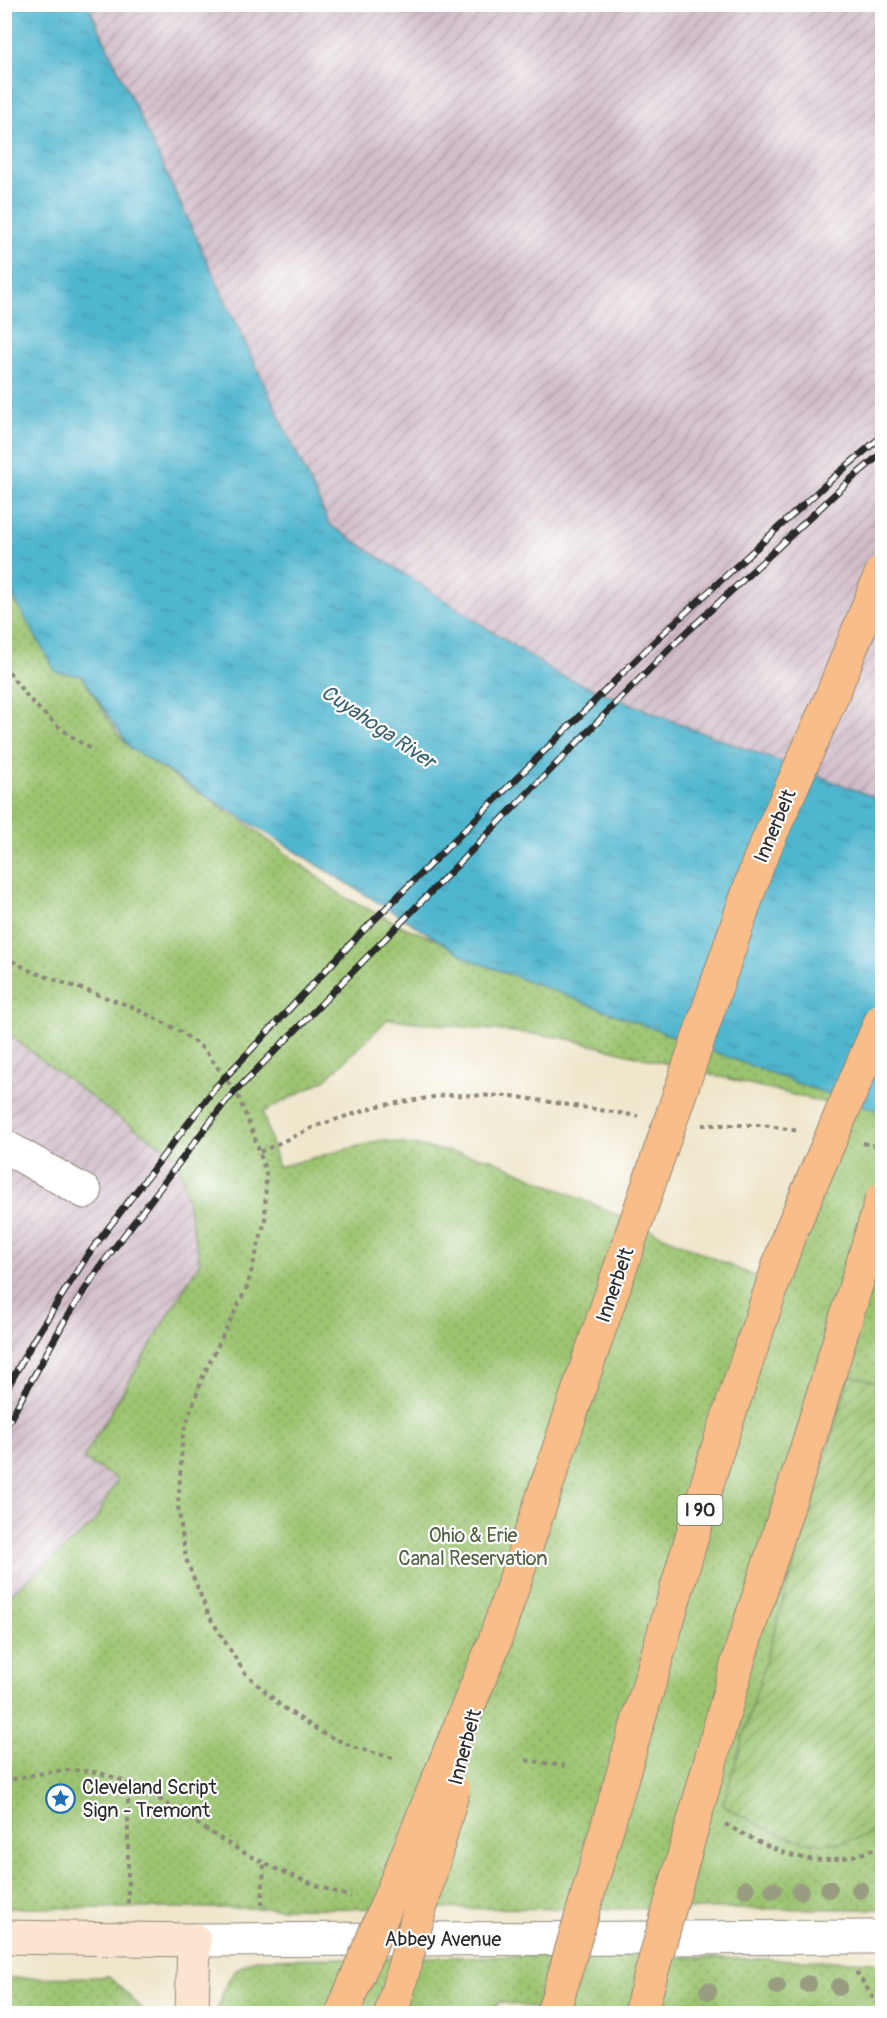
<svg xmlns="http://www.w3.org/2000/svg" width="887" height="2018" font-family="Pangolin,sans-serif">
<defs>
<pattern id="industrial-furrows" width="10" height="10" patternUnits="userSpaceOnUse" patternTransform="scale(1.5)"><rect width="10" height="10" fill="#d1bdc9"/><path d="M-1 1l2-2M0 10L10 0M9 11l2-2" fill="none" stroke="#aa9aa3"/></pattern>
<pattern id="grass-dots" width="8" height="8" patternUnits="userSpaceOnUse" patternTransform="scale(1.5)"><rect width="8" height="8" fill="#9bc470"/><path d="M2 2h.1M6 6h.1" fill="none" stroke="#7f9f5c" stroke-width="1.8" stroke-linecap="round"/></pattern>
<pattern id="garden-furrows" width="10" height="10" patternUnits="userSpaceOnUse" patternTransform="scale(1.5)"><rect width="10" height="10" fill="#9bc470"/><path d="M-1 1l2-2M0 10L10 0M9 11l2-2" fill="none" stroke="#7f9f5c"/></pattern>
<pattern id="water-ripples" width="26" height="14" patternUnits="userSpaceOnUse" patternTransform="scale(1.5)"><rect width="26" height="14" fill="#50b6cf"/><path d="M2 4q2-2 4 0t4 0M15 11q2-2 4 0t4 0" fill="none" stroke="#4394a8"/></pattern>
</defs>
<rect width="100%" height="100%" fill="#fff"/>
<filter id="ink" filterUnits="userSpaceOnUse"><feTurbulence type="fractalNoise" baseFrequency=".0167" numOctaves="2"/><feDisplacementMap in="SourceGraphic" scale="12" xChannelSelector="R" yChannelSelector="G"/><feConvolveMatrix kernelMatrix="1 2 1 2 8 2 1 2 1" color-interpolation-filters="sRGB"/></filter>
<filter id="wash" filterUnits="userSpaceOnUse"><feTurbulence type="fractalNoise" baseFrequency=".008" numOctaves="4" result="noise"/><feDisplacementMap in="SourceGraphic" scale="24" xChannelSelector="R" yChannelSelector="G"/><feGaussianBlur stdDeviation="1.35" result="paint"/><feColorMatrix in="noise" values="0 0 0 0 0 0 0 0 0 0 0 0 0 0 0 0 0 1.4 0 .05"/><feComposite in="paint" operator="in"/></filter>
<g filter="url(#wash)">
<rect width="100%" height="100%" fill="#efe6cb"/>
<!-- industrial -->
<path fill="url(#industrial-furrows)" d="M88,5H882V800L690,728L557,674L330,525Z
M4,1032L112,1113L178,1157L200,1262L83,1459L117,1479L94,1524L5,1599Z"/>
<!-- grass -->
<path fill="url(#grass-dots)" stroke="#63784e" stroke-width="1.5" fill-rule="evenodd" d="M4,582L28,622L82,676L118,735L130,748L247,824L344,897L406,928L766,1065L882,1105V1909L5,1908V1599L94,1523L117,1479L83,1459L200,1262L178,1157L112,1113L5,1032ZM388,1019L560,1037L842,1107L776,1286L491,1159L382,1140L278,1167L263,1112L325,1080Z
M608,1955L882,1962V2013L572,2014L498,2002L495,2014H216C226,1987 226,1970 256,1959Z
M109,1977L147,2013H5V1978Z"/>
<!-- garden -->
<path fill="url(#garden-furrows)" stroke="#63784e" stroke-width="1.5" d="M850,1375L882,1384V1828C824,1860 775,1837 723,1805Z"/>
<!-- water -->
<path fill="url(#water-ripples)" stroke="#3e707d" stroke-width="1.5" d="M4,5H88L330,525L557,674L690,728L882,800V1112L805,1086L469,959L130,748L82,676L56,672L5,582Z"/>
</g>
<g filter="url(#ink)">
<g fill="none" stroke-linecap="round" stroke-linejoin="round">
<defs>
<path id="street" d="M4,1146L85,1192
M194,1940L882,1937"/>
<path id="secondary" d="M4,1937L194,1940L192,2014"/>
<path id="highway" d="M493,1646L576,1398"/>
</defs>
<!-- street casing -->
<use href="#street" stroke="#8d887b" stroke-width="35"/>
<!-- secondary casing -->
<use href="#secondary" stroke="#8d887b" stroke-width="35"/>
<!-- highway casing -->
<use href="#highway" stroke="#8d887b" stroke-width="35"/>
<!-- path -->
<path stroke="#8d887b" stroke-width="4" stroke-dasharray="4.5 4.5" stroke-linecap="butt" d="M4,664C26,701 57,729 94,751
M4,957L33,972L133,1007L180,1031L205,1050L238,1096L256,1141L266,1173L265,1221L247,1287L203,1376L183,1433L178,1506L186,1559L209,1616L244,1672L281,1706L324,1734L356,1748L393,1758
M702,1125H763L799,1131
M863,1143L882,1147
M260,1152L316,1126L378,1106L446,1095L512,1096L638,1116
M526,1760L565,1766
M128,1782V1905
M4,1783L12,1779C40,1774 66,1767 94,1772C139,1780 179,1813 218,1837C259,1864 304,1882 351,1897
M725,1824C783,1856 817,1874 882,1846
M262,1905L264,1864
M856,1972L877,2003L880,2014"/>
<!-- street -->
<use href="#street" stroke="#fff" stroke-width="33"/>
<!-- secondary -->
<use href="#secondary" stroke="#fce5d0" stroke-width="33"/>
<!-- highway -->
<use href="#highway" stroke="#f8bd89" stroke-width="33"/>
<defs>
<path id="rail" d="M4,1394L33,1341L87,1256L215,1088L360,934L659,637L826,484L882,436
M4,1430L65,1320L103,1263L226,1101L670,648L850,480L882,453"/>
</defs>
<!-- rail casing -->
<use href="#rail" stroke="#2b2b2b" stroke-width="7"/>
<!-- rail -->
<use href="#rail" stroke="#fff" stroke-width="4.5" stroke-dasharray="14" stroke-linecap="butt"/>
<defs>
<path id="highway-bridge" d="M576,1398L759,861L831,698L882,572
M342,2014L493,1646
M391,2014L453,1790
M553,2014L716,1454L788,1238L882,1019
M640,2014L742,1648L809,1441L882,1199"/>
</defs>
<!-- highway-bridge casing -->
<use href="#highway-bridge" stroke="#8d887b" stroke-width="35" stroke-linecap="butt"/>
<!-- highway-bridge -->
<use href="#highway-bridge" stroke="#f8bd89" stroke-width="33"/>
</g>
<!-- trees -->
<g fill="#999d80">
<circle cx="746" cy="1889" r="9"/>
<circle cx="829" cy="1889" r="9"/>
<circle cx="773" cy="1890" r="9"/>
<circle cx="860" cy="1890" r="9"/>
<circle cx="800" cy="1891" r="9"/>
<circle cx="808" cy="1984" r="9"/>
<circle cx="777" cy="1986" r="9"/>
<circle cx="839" cy="1987" r="9"/>
<circle cx="708" cy="1991" r="9"/>
</g>
</g>
<!-- icons -->
<defs>
<symbol id="sight-ring" viewBox="-11 -11 22 22"><circle r="9.5" fill="#fff" stroke="#1f6fb2" stroke-width="1.5"/><path d="M0-6L1.8-2.2L6-1.7L2.9 1.2L3.7 5.4L0 3.3L-3.7 5.4L-2.9 1.2L-6-1.7L-1.8-2.2Z" fill="#1f6fb2"/></symbol>
</defs>
<g fill-rule="evenodd">
<use href="#sight-ring" x="44" y="1782" width="33" height="33"/>
</g>
<g text-anchor="middle" dominant-baseline="central" stroke-width="4.5" stroke-linejoin="round" paint-order="stroke">
<!-- shield labels -->
<rect fill="#fff" stroke="#6b6b6b" stroke-width="1.5" x="677.5" y="1495" width="45" height="30" rx="4.5"/>
<g font-size="18" font-weight="bold" fill="#2b2b2b">
<text x="700" y="1510">I 90</text>
</g>
<!-- street labels -->
<g font-size="20" fill="#2b2b2b" stroke="#fff">
<text transform="translate(775 826) rotate(-67)">Innerbelt</text>
<text transform="translate(615 1285) rotate(-71)">Innerbelt</text>
<text transform="translate(465 1747) rotate(-75)">Innerbelt</text>
<text x="443" y="1939">Abbey Avenue</text>
</g>
<!-- park labels -->
<g font-size="20" fill="#526143" stroke="#fff">
<text x="473" y="1535">Ohio &amp; Erie<tspan x="473" dy="23">Canal Reservation</tspan></text>
</g>
<!-- poi labels -->
<g font-size="20" fill="#2b2b2b" stroke="#fff" text-anchor="start">
<text x="82" y="1787">Cleveland Script<tspan x="82" dy="23">Sign - Tremont</tspan></text>
</g>
<!-- water labels -->
<g font-size="21" font-style="italic" fill="#3a636d" stroke="#fff">
<text transform="translate(378 727) rotate(34)">Cuyahoga River</text>
</g>
</g>
<!-- margin -->
<rect width="887" height="2018" fill="none" stroke="#fff" stroke-width="24"/>
</svg>
